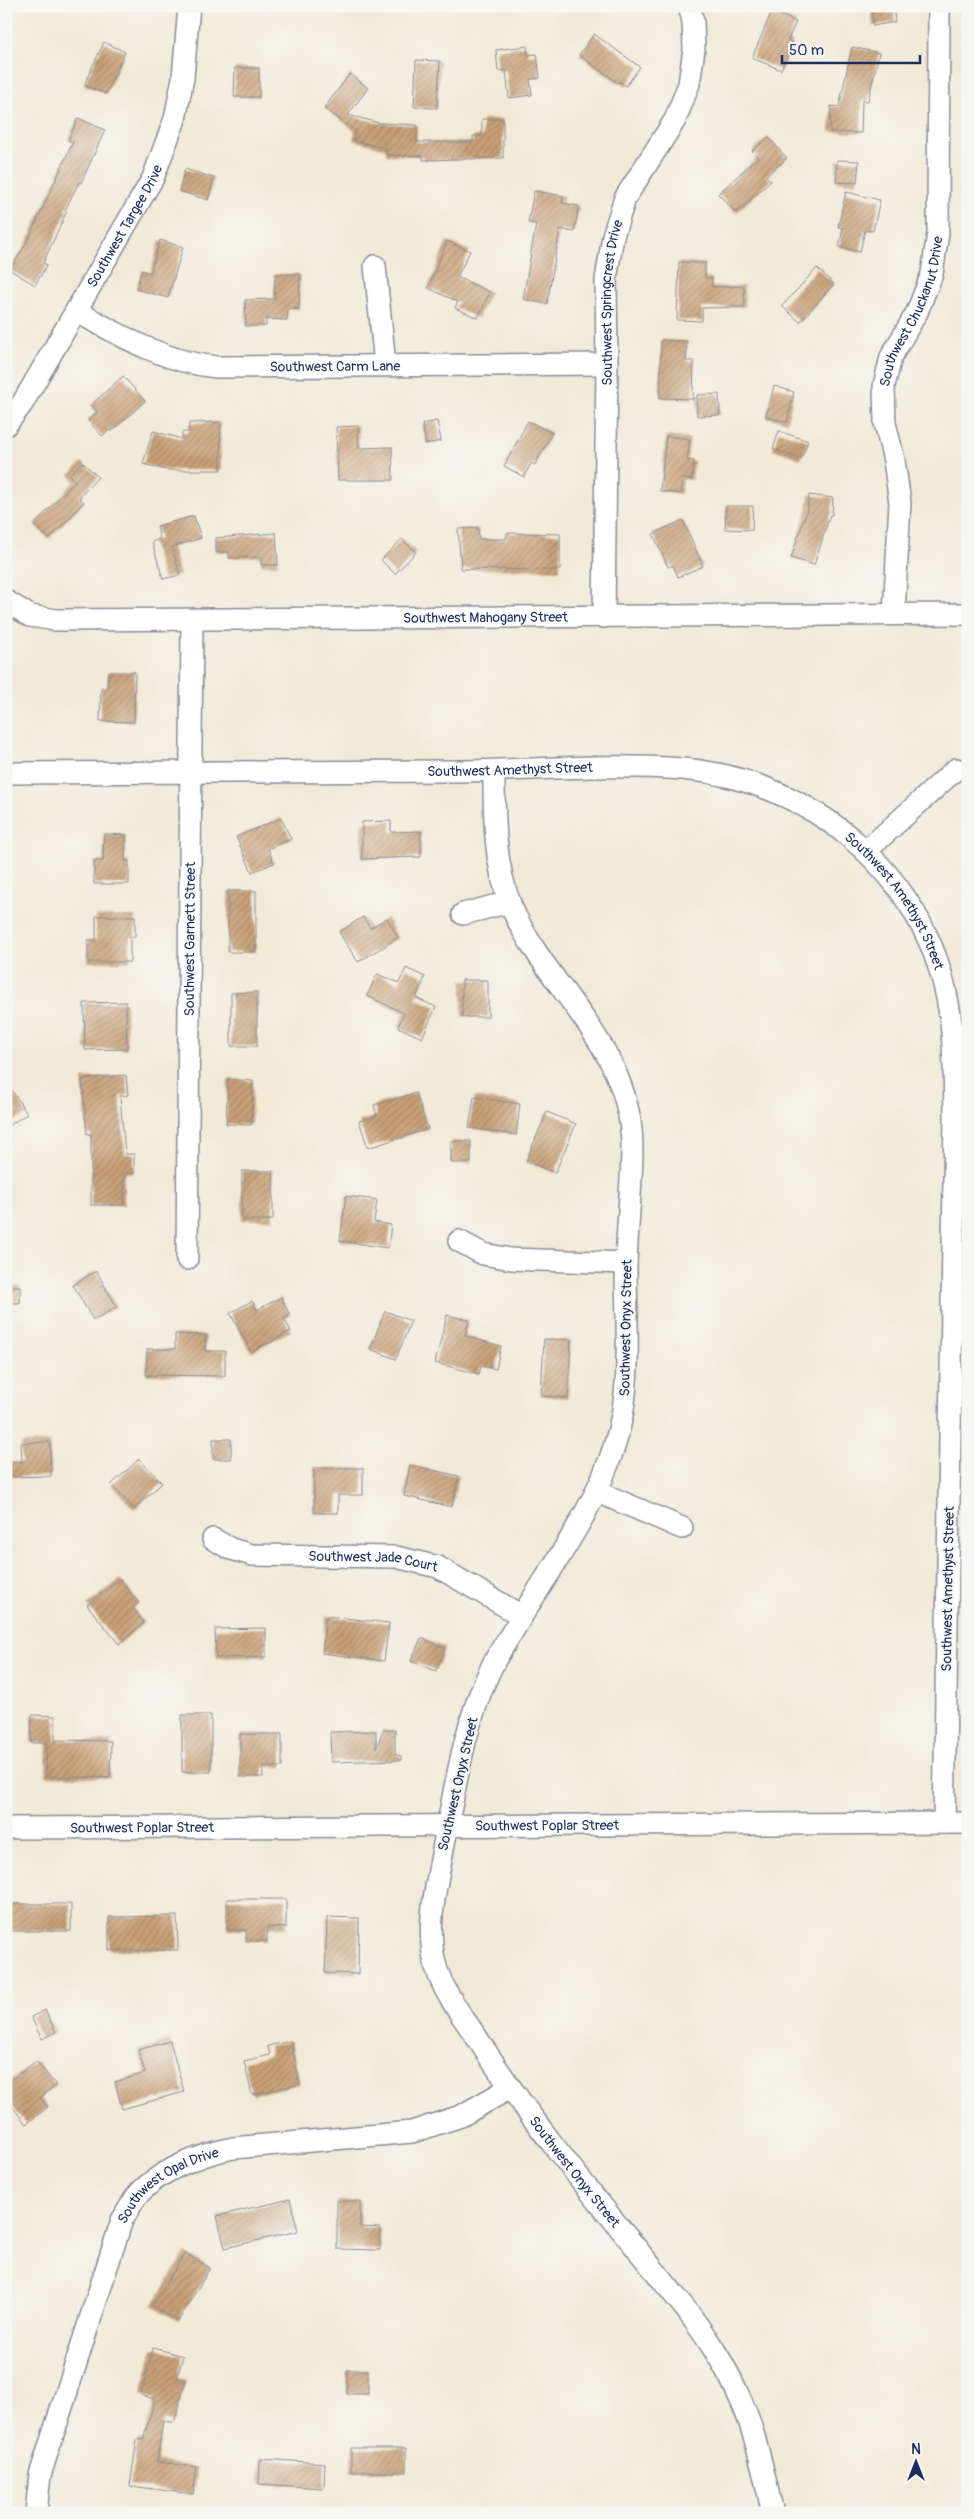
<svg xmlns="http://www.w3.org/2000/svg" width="974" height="2519" font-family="Pangolin,sans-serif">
<defs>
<pattern id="building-hatch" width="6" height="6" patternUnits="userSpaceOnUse" patternTransform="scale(1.25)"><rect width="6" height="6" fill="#caa178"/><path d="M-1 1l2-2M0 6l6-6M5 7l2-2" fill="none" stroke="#a38466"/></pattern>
</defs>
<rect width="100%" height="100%" fill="#f6f6f2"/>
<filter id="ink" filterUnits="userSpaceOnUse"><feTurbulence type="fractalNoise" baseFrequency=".02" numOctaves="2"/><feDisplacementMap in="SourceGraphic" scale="10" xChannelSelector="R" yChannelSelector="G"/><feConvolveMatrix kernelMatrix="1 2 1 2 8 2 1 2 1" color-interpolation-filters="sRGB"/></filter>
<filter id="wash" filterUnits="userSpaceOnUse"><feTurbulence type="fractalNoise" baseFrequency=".0096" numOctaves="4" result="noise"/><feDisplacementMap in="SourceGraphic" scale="20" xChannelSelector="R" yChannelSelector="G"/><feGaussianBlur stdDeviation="1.12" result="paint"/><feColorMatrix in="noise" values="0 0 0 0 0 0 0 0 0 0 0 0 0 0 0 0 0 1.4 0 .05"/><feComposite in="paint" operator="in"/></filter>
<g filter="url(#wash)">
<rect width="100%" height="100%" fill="#f2e9d6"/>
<g id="blocks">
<!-- building -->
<path fill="url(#building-hatch)" d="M871,6H893L895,22L873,26Z
M772,11L796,22L788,40L793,43L781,70L752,58Z
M594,34L640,67L626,86L619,81L618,83L579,55Z
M104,42L125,52L106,94L84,85Z
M527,46L528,55L537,54L540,78L530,79L532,95L509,98L506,70L498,71L496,50Z
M852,47L879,53L868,101L862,100L861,133L830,132L831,106L839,107Z
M416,60L440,61L437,108L414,107Z
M235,68H259V97H234Z
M350,74L368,88L348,115L379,123L417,125V142H473V136H482V119H503V158L423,160V156L386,155V149L353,140L355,131L324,108Z
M78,118L105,130L81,183L79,182L65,210L67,211L43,263L47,265L35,285L10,270L27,242L73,142L68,140Z
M768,137L787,158L766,176L771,181L736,213L718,194L758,157L752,151Z
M837,160L859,161L857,183L836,182Z
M185,169L214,178L208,200L179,191Z
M534,191L564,196L562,203L579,206L574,232L560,229L547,304L523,299L536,224L528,223Z
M846,192L880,200L873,231L865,230L860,252L839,247L843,228L838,227Z
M160,240L183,247L168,298L136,289L142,270L150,273Z
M447,241L470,251L457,277L490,292L478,318L455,308L458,302L428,288Z
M679,262L705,263V278H712V287L744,286L745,307L702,308V321L677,320Z
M817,268L834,284L800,322L782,306Z
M275,274H300L299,309H288L287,320L266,319V326H246L245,300L274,299Z
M661,340L687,341L686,361H694L693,399L660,398Z
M123,376L145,401L111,432L109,430L102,436L88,420L97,412L91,405Z
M774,386L794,392L787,422L766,417Z
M719,394L720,415L697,416V395Z
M437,421L441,441L426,444L422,424Z
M528,421L552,433L535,465L531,463L524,477L504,466Z
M220,422L221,470H167L143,464L153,431L182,439V432H189V423Z
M358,426L359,448L392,447L393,480H338L336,427Z
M779,431L808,441L801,459L773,449Z
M666,436L690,439L687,460L694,461L692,480L683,479L681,494L660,491Z
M82,462L98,477L79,498L84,502L49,539L34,525L75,481L69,475Z
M809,495L833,498L832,515H830L814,565L791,558L807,510Z
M726,506H753L752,530L725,529Z
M194,516L201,538L172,547L180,575L163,579L152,542L160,539L157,526Z
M683,520L703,566L678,577L673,565L668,567L653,534Z
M478,528L479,539H506L507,533L560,534V570L461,569L458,529Z
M276,533L278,565H261V557L229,558V552H216V538Z
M402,539L416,552L395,574L381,560Z
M108,672H135L134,722L100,721L101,688H107Z
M281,818L291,839L268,849L274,863L252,872L236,837Z
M391,821V832L421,831V857L362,859V822Z
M104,834L126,835L125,861H129V884H94V861H103Z
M228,891H256V952H228Z
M96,916H135V937H130V962H88V940H96Z
M363,917L370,928L387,918L398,938L358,962L339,932Z
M406,968L425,977L416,998L436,1007L422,1038L398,1027L404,1013L367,996L377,974L399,983Z
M462,980H488V1017H462Z
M257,992V1046H231V993Z
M126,1002L127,1049L85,1050L84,1003Z
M126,1075L128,1095L120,1096L125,1154H134V1173H124V1205H91V1134H87L82,1079Z
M228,1079L253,1081L251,1125L226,1124Z
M6,1081L27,1114L6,1127Z
M416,1093L428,1129L368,1148L359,1121L377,1116L374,1105Z
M474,1097L520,1104L516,1135L469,1128Z
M547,1112L576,1124L555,1173L526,1161Z
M451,1141H471V1163H451Z
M242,1171H273V1220H242Z
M346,1196L377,1200L374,1222L391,1225L388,1248L340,1241Z
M96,1271L117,1307L93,1320L73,1285Z
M6,1286H20V1303H6Z
M281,1297L290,1315L284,1319L291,1331L251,1352L230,1313L252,1301L257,1310Z
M385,1311L411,1321L396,1359L370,1349Z
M447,1315L469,1320L465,1336L501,1346L496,1369L481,1366L479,1374L435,1363Z
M175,1334L206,1335L205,1351H225V1376L146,1375L147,1349H175Z
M544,1339L571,1340L568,1398L541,1396Z
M213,1439H231V1459H213Z
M50,1442L51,1476L6,1477V1462H22L21,1443Z
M139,1459L162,1483L134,1509L111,1485Z
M410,1465L459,1476L452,1507L404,1496Z
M314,1468H363V1495H338V1513H314Z
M120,1579L139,1603L133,1608L144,1623L119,1644L87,1605Z
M326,1616L389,1623L384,1661L322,1653Z
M266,1628V1657L216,1658L215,1629Z
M421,1638L445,1648L436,1671L411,1661Z
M32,1715L55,1716V1740L111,1741L110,1778L46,1776L47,1743H31Z
M182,1715H211V1772H182Z
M383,1730H395V1754L401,1756V1760L331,1762L330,1732L376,1731V1749Z
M240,1734H282V1767H263V1777H240Z
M227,1899H286V1928L267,1927V1941H246V1930H227Z
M6,1904H71V1931H6Z
M177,1916L178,1950H109V1917Z
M327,1917L359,1918L358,1974L325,1973Z
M45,2010L56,2032L42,2039L31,2017Z
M170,2041L184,2092L122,2109L115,2082L145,2073L138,2050Z
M291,2041L300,2084L252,2095L244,2061L270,2055L268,2046Z
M36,2061L56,2085L40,2098L48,2107L26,2124L6,2099V2084Z
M290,2199L298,2231L225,2248L217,2216Z
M337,2201H360V2227L380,2228V2250L337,2249Z
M185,2253L210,2268L178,2321L152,2306Z
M153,2348L183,2356L177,2378L186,2380L174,2423L163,2420L157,2462L197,2467L193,2494L130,2486L137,2439L143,2440L155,2399L141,2395Z
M347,2370H368V2394H347Z
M351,2448H406V2472H351Z
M260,2459L325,2463L324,2488L259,2484Z"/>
</g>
</g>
<g filter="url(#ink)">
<use href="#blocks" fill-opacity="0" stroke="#868c9a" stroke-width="1"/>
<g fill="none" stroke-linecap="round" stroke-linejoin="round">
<defs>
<g id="street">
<path d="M375,266L385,365"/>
<path id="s1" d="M76,311C121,336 164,362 216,367L607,364"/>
<path id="s2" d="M6,425L22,404L153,178L175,119L183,78L189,6"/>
<path id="s3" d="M6,601L30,616L56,620L968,614"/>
<path id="s4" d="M894,614L900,503L894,460L885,423L884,386L891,357L917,312L932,274L938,233L939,6"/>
<path id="s5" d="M604,617L607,364L606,280L613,236L625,198L675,120L689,84L694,49L693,21L689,6"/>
<path id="s6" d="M494,771C494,815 494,864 511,906C547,990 631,1045 632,1146C632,1186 627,1226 626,1266C626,1325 633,1387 615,1444C595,1509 552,1566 517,1624C509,1638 498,1653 491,1668C464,1724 455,1789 443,1849C436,1888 425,1929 436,1967C444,1994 464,2018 479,2041C541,2137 617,2223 688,2312C707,2338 725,2364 738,2394C756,2431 763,2473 773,2513"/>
<path id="s7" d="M6,773C153,772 300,772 447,771C525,771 604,763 682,769C809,779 922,871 947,998C955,1036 954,1076 955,1115L944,1823"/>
<path d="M867,850L956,769"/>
<path d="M463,914L509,902"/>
<path d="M459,1241L483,1254L511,1259L626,1263"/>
<path id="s8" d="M187,1259L192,620"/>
<path d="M598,1492L682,1528"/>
<path id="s9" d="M213,1539L231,1549L252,1555L396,1557L438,1567L522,1616"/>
<path id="s10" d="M6,1828L968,1823"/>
<path id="s11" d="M36,2513L40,2475L122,2220C127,2213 131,2204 136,2197C158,2170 200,2155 233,2148L412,2132L461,2116L510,2088"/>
</g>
</defs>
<!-- street casing -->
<use href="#street" stroke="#868c9a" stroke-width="24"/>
<!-- street -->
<use href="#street" stroke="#fff" stroke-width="21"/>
</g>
</g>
<g text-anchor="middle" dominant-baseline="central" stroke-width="4.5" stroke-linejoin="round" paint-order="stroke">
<!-- street labels -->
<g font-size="14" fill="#1b2f5e" stroke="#f6f6f2">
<text stroke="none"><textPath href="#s2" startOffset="232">Southwest Targee Drive</textPath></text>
<text stroke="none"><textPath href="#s5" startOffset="315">Southwest Springcrest Drive</textPath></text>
<text stroke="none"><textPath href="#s4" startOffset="310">Southwest Chuckanut Drive</textPath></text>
<text stroke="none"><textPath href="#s1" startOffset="271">Southwest Carm Lane</textPath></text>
<text stroke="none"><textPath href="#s3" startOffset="484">Southwest Mahogany Street</textPath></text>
<text stroke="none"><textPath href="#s7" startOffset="504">Southwest Amethyst Street</textPath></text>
<text stroke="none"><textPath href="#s7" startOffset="939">Southwest Amethyst Street</textPath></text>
<text stroke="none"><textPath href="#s8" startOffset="320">Southwest Garnett Street</textPath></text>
<text transform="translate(626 1328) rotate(-89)">Southwest Onyx Street</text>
<text stroke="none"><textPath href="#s9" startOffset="164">Southwest Jade Court</textPath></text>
<text transform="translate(948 1589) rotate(-89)">Southwest Amethyst Street</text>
<text transform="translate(458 1784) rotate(-77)">Southwest Onyx Street</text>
<text stroke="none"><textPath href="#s10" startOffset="541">Southwest Poplar Street</textPath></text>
<text stroke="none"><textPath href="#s10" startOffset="136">Southwest Poplar Street</textPath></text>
<text stroke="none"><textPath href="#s6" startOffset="1521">Southwest Onyx Street</textPath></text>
<text stroke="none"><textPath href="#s11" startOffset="366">Southwest Opal Drive</textPath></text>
</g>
</g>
<!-- margin -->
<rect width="974" height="2519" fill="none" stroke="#f6f6f2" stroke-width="25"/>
<!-- north arrow -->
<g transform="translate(916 2462)" stroke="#f6f6f2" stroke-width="4" paint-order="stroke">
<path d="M0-4L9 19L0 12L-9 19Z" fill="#1b2f5e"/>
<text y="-8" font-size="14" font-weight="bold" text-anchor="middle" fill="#1b2f5e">N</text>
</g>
<!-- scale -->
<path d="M782 55v8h138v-8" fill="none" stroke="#1b2f5e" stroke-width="2.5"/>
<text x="789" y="55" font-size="15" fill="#1b2f5e" stroke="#f6f6f2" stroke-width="4" paint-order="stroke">50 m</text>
</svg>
